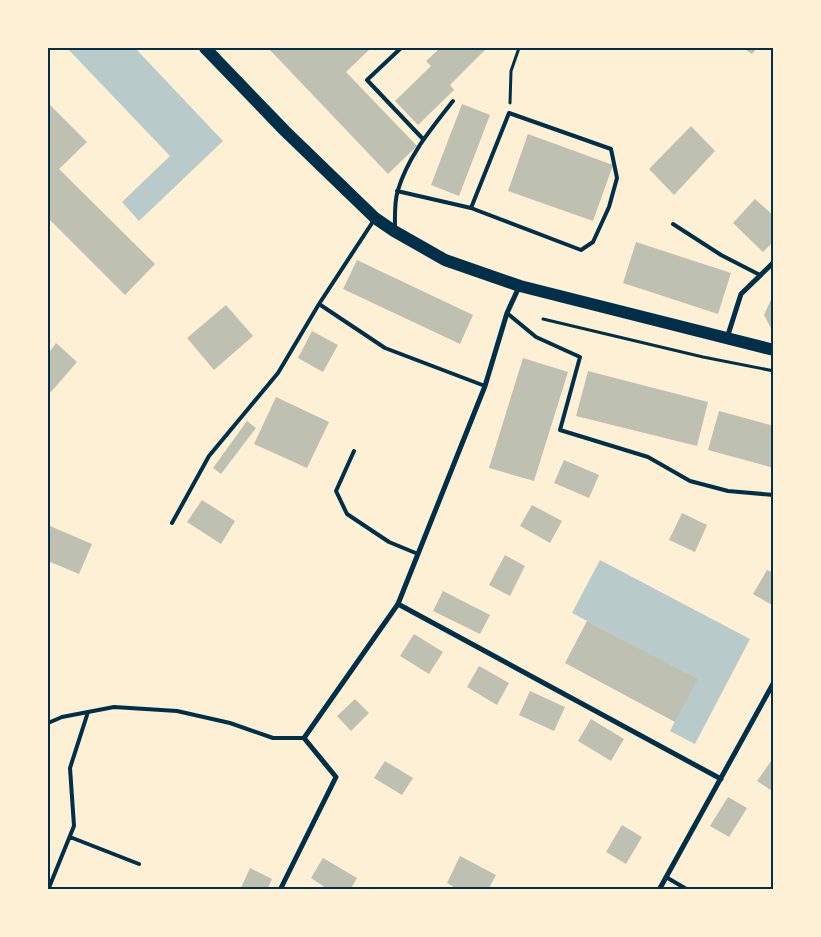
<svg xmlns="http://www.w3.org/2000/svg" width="821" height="937" font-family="'Source Serif 4',serif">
<rect width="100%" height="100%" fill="#fdf0d5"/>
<!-- green -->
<path fill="#b9caca" d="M67,48H135L223,141L139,221L122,202L170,156Z
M600,560L750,639L695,744L670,731L697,679L572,613Z"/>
<!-- building -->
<path fill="#bec0b2" d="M272,48H371L346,72L417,146L388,174L270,50Z
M440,48H487L450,85L454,90L418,125L395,101L431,66L426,61Z
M743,48H757L752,54Z
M48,103L87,142L59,169L155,264L125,295L48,218Z
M462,104L490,115L459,196L431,185Z
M691,126L715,151L674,195L649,169Z
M528,134L613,165L593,221L508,191Z
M755,199L774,216V241L763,252L733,223Z
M636,242L731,273L718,314L623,283Z
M357,260L473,315L460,344L343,289Z
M774,293V334L764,315Z
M226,305L253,336L214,370L187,338Z
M312,331L338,345L323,372L298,358Z
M56,343L77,362L51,392L48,389V354Z
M523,358L568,372L534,481L489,468Z
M588,371L708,402L697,446L576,416Z
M276,397L329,422L307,468L254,444Z
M719,411L774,426V468L708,450Z
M247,421L256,428L221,474L213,468Z
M564,460L599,475L589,498L554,483Z
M202,500L235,521L221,544L187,522Z
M532,505L562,521L550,543L520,526Z
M682,513L707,525L695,552L669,540Z
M50,526L92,544L79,574L48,561V531Z
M505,555L525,566L510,596L489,585Z
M767,570L774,573V602L772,605L753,594Z
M443,591L490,615L480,634L433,611Z
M587,621L698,679L675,722L565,663Z
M414,634L443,652L429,674L400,656Z
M479,666L509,683L497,705L467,687Z
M530,691L565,707L554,731L519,715Z
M355,699L369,713L351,731L337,716Z
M591,719L624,739L611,761L578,741Z
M774,757V792L757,781Z
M385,761L413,778L402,795L374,778Z
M728,797L747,808L729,837L710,826Z
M622,825L642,837L626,864L606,852Z
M460,856L496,875L488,890H459L447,883Z
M323,858L357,878L350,890H329L311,878Z
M250,868L272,879L267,890H240Z"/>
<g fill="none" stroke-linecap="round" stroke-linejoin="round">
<!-- path -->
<path stroke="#003049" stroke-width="3" d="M510,103L511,71L519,48
M543,319L703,357L774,371"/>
<!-- service -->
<path stroke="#003049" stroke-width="4" d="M401,48L367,80L423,139
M397,191L471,208L581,250L593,242L609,207L617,178L611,149L509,113L471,208
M673,224L721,255L760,275
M395,229C395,217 394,202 398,190C408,156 432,128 453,101
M319,304L385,348L485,386
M507,313L536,337L580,357L560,430L648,457L690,481L728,491L774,495
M354,451L336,491L347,514L389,542L418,554
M172,523L209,456L278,373L319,304L374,220
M48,723L62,717L114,707L177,711L230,723L273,738H304
M70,837L139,864
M666,877L688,890
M48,890L74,826L70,768L88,712"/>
<!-- minor -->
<path stroke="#003049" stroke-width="5" d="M727,338L741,294L774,262
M398,604L721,779
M280,890L336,777L304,738L398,604L485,386L507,313L519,287
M659,890L774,682"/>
<!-- primary -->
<path stroke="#003049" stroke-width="12" d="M205,48L285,131L375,218L394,231L445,260L520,286L774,350"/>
</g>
<!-- border -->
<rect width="821" height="937" fill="none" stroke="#fdf0d5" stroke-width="98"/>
<rect x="49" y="49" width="723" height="839" fill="none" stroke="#003049" stroke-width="2"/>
</svg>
